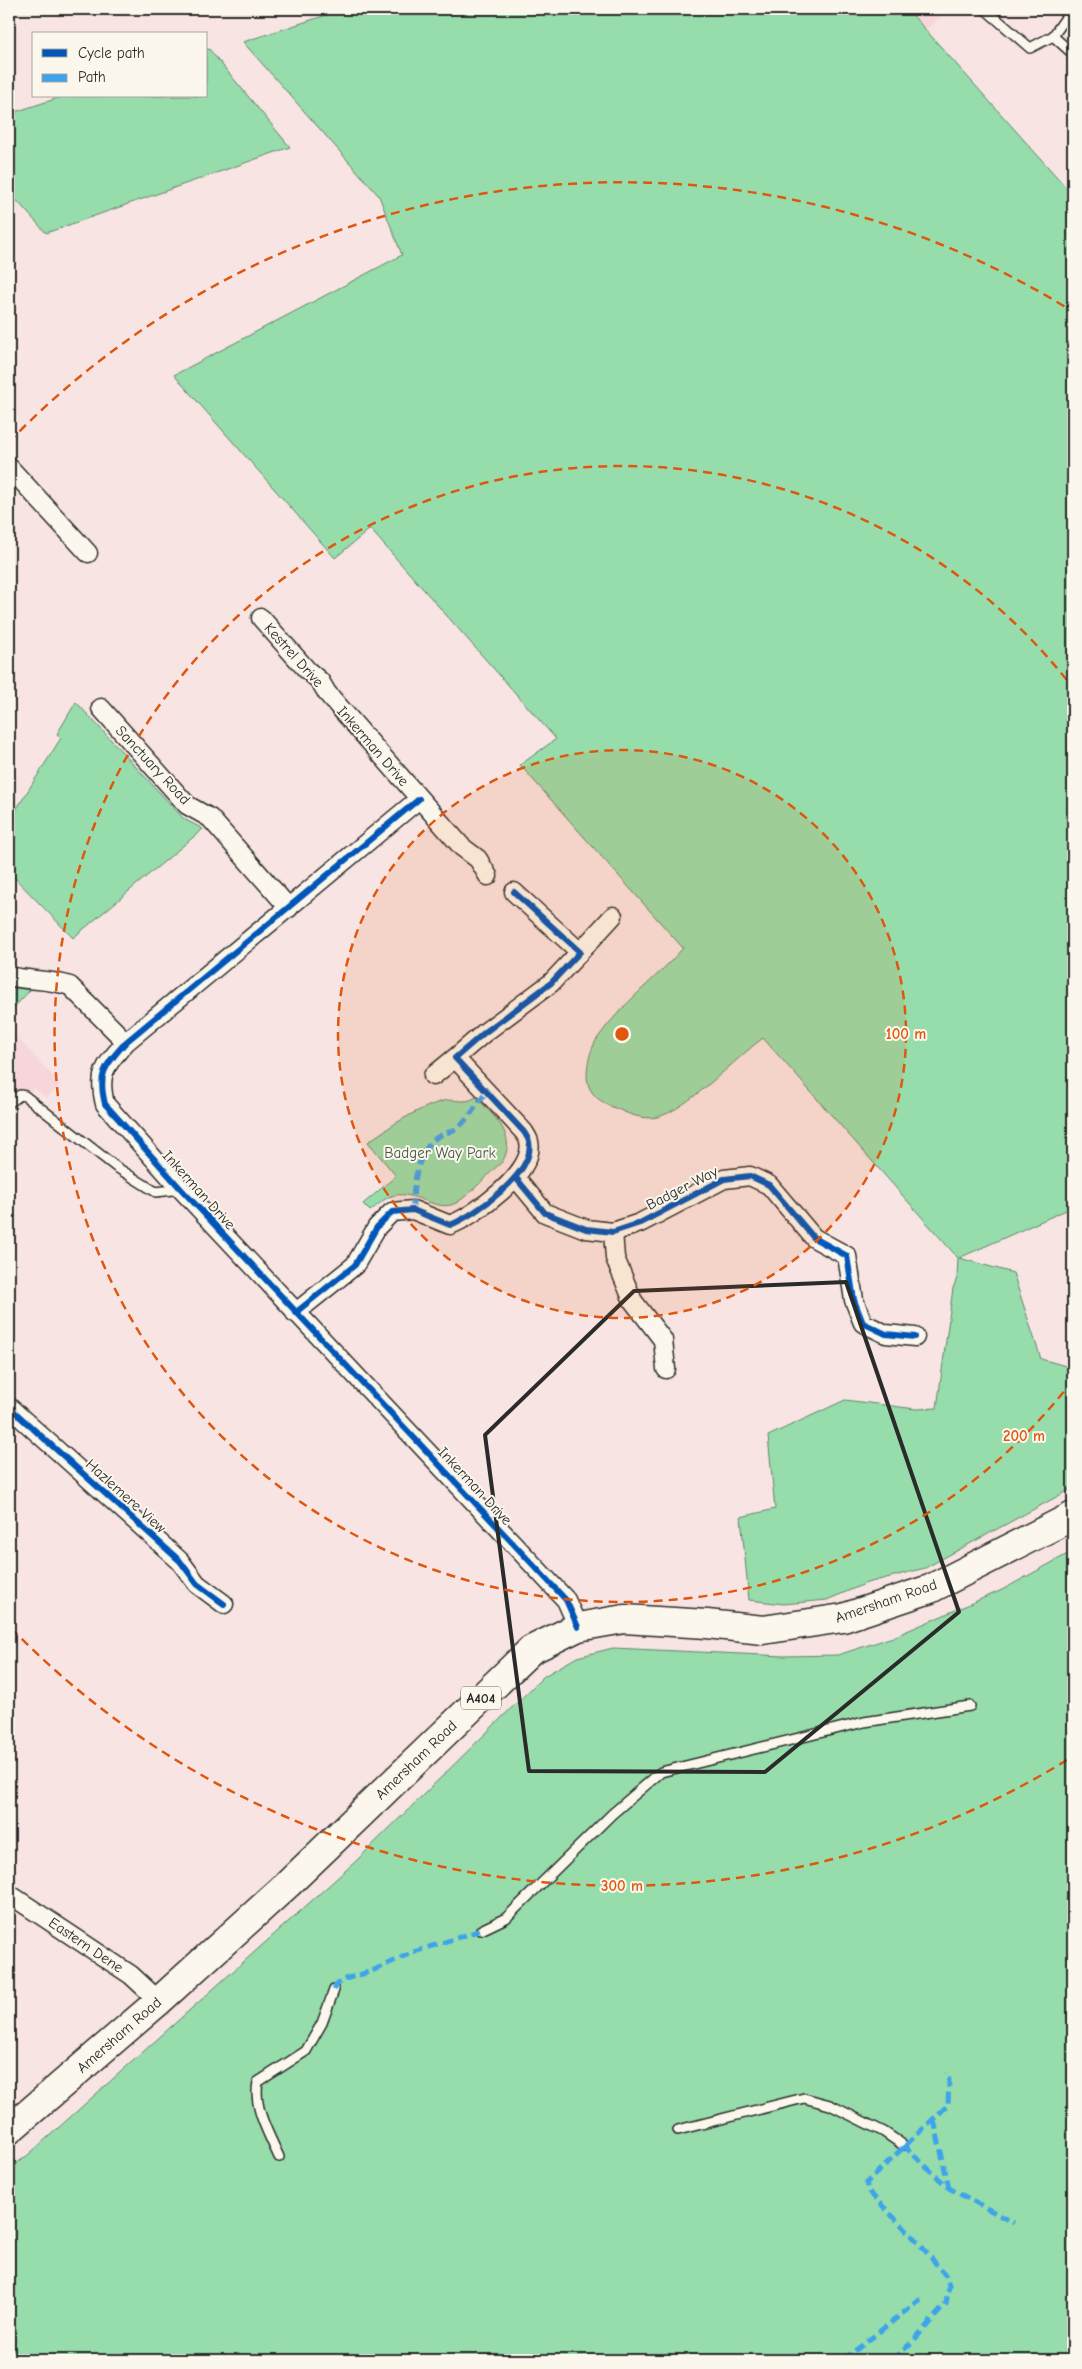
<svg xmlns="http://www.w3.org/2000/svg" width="1082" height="2369" font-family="'Comic Neue',sans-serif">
<rect width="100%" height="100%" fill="#f8e4e2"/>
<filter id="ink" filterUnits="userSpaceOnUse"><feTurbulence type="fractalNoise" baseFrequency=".02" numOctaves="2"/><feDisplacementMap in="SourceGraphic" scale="10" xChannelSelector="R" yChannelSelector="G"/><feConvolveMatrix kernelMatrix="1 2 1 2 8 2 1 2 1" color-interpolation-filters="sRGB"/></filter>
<g filter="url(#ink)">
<!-- built -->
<path fill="#f6d6db" d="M907,9H950L926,30Z
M9,1029L61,1085L46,1098L34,1088L9,1114Z"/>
<!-- green -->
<path fill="#96ddab" stroke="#60846b" d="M345,9H907L1073,195V1207L959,1258L1013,1273L1041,1359L1073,1368V1488L925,1568L867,1583L827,1600L784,1604L749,1600L741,1517L775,1509L768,1436L845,1400L916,1409L937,1408L953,1288L957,1278L958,1258L763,1038C737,1057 686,1111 657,1117C646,1120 630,1115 620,1110C610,1106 599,1102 592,1092C582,1080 589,1051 597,1039C621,1004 656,979 683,948L520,765L556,739L370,529L335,558L174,375L402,255L379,196L243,42Z
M209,49L290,147L46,233L9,192V114L64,96H206V50Z
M76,702L184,819L203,829L73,938L9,872V821L61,738L57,734Z
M9,987L30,990L9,1013Z
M476,1097C492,1115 519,1135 502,1162C490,1172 469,1196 456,1203C436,1214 413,1187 389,1197C382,1200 376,1207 370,1211L363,1204L396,1176L368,1142C391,1126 415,1109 443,1101C455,1098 465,1105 476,1097Z
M1073,1551V2360H9V2169L28,2155L355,1862L544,1676L577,1657L613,1648L784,1656L838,1655L893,1637L1002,1590Z"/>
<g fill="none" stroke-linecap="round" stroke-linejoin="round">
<defs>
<path id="service" d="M985,9L1030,48L1053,36
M1072,9L1053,36L1073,54
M9,1103L20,1095L25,1096L116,1167L156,1192L181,1189
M481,1930L506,1918L612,1814L661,1772L864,1722L970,1706
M678,2130L804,2098L830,2105L884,2132L903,2145
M279,2157C269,2134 253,2108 258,2082L306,2051L322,2023L334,1990"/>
<path id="minor" d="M9,467L88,553
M261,618L307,670L320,681L327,693L462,847L478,859L488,876
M101,708L187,805L210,818L289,908
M419,799L126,1042C106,1065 97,1072 105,1104L181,1189L566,1600L578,1627
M580,952L613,916
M9,976C29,981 51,979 70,986L126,1042
M433,1076L455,1058
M516,1178L545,1213L586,1229L613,1232L640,1223L724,1179L750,1176L769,1185L814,1238L847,1256L854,1300L863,1323L886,1334L915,1337
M613,1232L615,1258L633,1301L663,1340L666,1369
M295,1313L355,1265L377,1227L392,1212L413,1210L450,1225C474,1216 536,1172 529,1142C529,1139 525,1134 524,1132L455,1058L484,1033L551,983L580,952L514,892
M9,1407L180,1561L197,1584L224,1604
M9,1894L131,1975L159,2001"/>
<path id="primary" d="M9,2130L159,2001L288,1884L531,1650L578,1627L624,1619L707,1624L763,1630L843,1618L930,1589L1073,1516"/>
</defs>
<!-- service casing -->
<use href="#service" stroke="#2b2b2b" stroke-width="12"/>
<!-- minor casing -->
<use href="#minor" stroke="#2b2b2b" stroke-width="21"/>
<!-- primary casing -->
<use href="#primary" stroke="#2b2b2b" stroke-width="31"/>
<!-- service -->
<use href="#service" stroke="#fbf7ec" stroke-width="9"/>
<!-- minor -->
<use href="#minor" stroke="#fbf7ec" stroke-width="18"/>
<!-- primary -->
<use href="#primary" stroke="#fbf7ec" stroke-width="28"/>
<!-- quiet -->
<path stroke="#3ea3eb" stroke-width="5" stroke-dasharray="10 5" stroke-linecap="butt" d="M413,1210C412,1189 417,1152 436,1138C443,1133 453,1132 460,1126C470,1117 478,1103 486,1092
M334,1990L336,1985L345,1979L372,1971L411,1953L481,1930
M934,2120L949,2188
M903,2145L949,2188L1014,2223
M843,2360L921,2299
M893,2360L914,2340L946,2304L949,2285L946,2276L918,2242L869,2192L866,2183L948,2105L949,2080L946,2073"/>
<defs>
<path id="cycleway" d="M419,799L126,1042C106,1065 97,1072 105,1104L181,1189L566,1600L578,1627
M516,1178L545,1213L586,1229L613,1232L640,1223L724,1179L750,1176L769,1185L814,1238L847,1256L854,1300L863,1323L886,1334L915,1337
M295,1313L355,1265L377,1227L392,1212L413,1210L450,1225C474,1216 536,1172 529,1142C529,1139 525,1134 524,1132L455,1058L484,1033L551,983L580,952L514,892
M9,1407L180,1561L197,1584L224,1604"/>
</defs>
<!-- cycleway casing -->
<use href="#cycleway" stroke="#fbf7ec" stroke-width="9"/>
<!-- cycleway -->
<use href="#cycleway" stroke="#0057b8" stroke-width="6"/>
</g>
</g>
<!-- marked area -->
<path fill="none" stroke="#2b2b2b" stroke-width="4" stroke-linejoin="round" d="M846,1282L959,1612L765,1772L529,1771L485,1435L634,1291Z"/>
<!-- distance rings -->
<circle cx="622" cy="1034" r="284" fill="#df570e" fill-opacity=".12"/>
<g fill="none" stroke="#df570e" stroke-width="2.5" stroke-dasharray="9 6">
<circle cx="622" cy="1034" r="284"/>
<path d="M1073 1380A568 568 0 1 1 1073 688"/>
<path d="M1067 1760A852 852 0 0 1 9 1626M9 442A852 852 0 0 1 1067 308"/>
</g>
<g text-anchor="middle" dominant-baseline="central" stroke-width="4" stroke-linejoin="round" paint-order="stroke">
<!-- shield labels -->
<rect fill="#fbf7ec" stroke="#696865" stroke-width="1" x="461" y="1686.5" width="40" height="23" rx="4"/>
<g font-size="14" font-weight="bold" fill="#2b2b2b">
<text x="481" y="1698">A404</text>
</g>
<!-- street labels -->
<g font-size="15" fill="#2b2b2b" stroke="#fbf7ec">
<text transform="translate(294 655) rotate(48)">Kestrel Drive</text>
<text transform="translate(373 746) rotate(49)">Inkerman Drive</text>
<text transform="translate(153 765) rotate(47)">Sanctuary Road</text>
<text transform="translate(682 1188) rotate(-27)">Badger Way</text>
<text transform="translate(199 1190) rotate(48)">Inkerman Drive</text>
<text transform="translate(475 1486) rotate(47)">Inkerman Drive</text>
<text transform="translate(126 1496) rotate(42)">Hazlemere View</text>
<text transform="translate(886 1601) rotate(-19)">Amersham Road</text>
<text transform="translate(416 1760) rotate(-44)">Amersham Road</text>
<text transform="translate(86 1945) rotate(34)">Eastern Dene</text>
<text transform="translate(119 2035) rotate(-41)">Amersham Road</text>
</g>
<!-- park labels -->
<g font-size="15" fill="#46584b" stroke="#fbf7ec">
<text x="440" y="1153">Badger Way Park</text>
</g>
</g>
<circle cx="622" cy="1034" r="8" fill="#df570e" stroke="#fbf7ec" stroke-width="2.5"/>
<g font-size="15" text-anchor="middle" font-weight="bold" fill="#df570e" stroke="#fbf7ec" stroke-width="4" stroke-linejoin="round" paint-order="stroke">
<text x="906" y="1039">100 m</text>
<text x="1024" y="1441">200 m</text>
<text x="622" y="1891">300 m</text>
</g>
<!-- margin -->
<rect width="1082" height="2369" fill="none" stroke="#fbf7ec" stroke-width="30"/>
<rect x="15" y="15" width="1052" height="2339" fill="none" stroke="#2b2b2b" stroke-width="2" filter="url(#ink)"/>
<!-- legend -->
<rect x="32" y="32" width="175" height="65" fill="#fbf7ec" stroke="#a8a59f"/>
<rect x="42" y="49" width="25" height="8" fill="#0057b8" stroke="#a8a59f"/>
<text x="78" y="58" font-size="15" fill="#2b2b2b">Cycle path</text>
<rect x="42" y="74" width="25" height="8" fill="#3ea3eb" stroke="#a8a59f"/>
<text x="78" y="82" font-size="15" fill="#2b2b2b">Path</text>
</svg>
